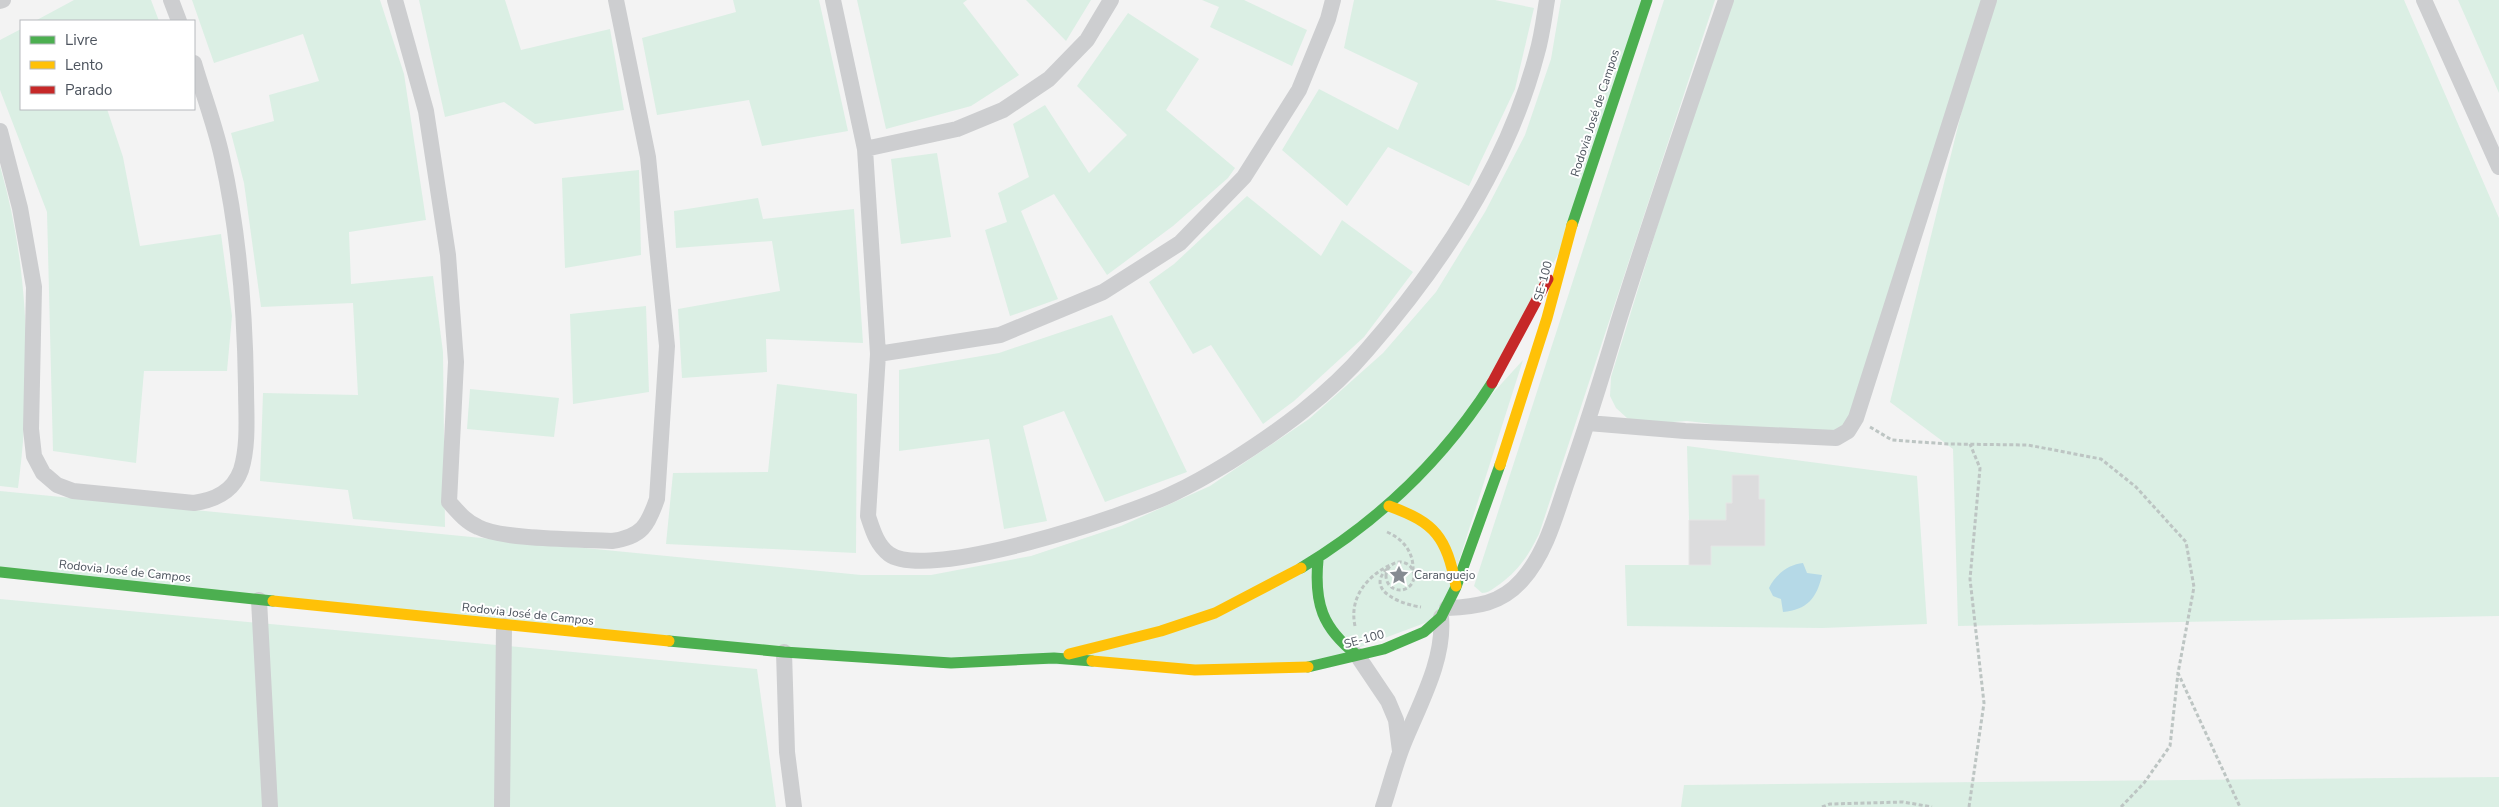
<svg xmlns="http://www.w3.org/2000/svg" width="2499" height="807" font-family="'Nunito Sans',sans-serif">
<rect width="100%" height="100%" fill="#f3f3f3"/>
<!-- green -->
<path fill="#dbefe4" d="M74,0H151L159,21H35Z
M192,0H380L404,74L426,220L349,232L351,284L433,276L443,352L445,527L353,519L348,490L260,481L263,393L358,395L353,303L261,307L244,183L231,133L274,121L269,95L319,81L303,34L214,63Z
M419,0H505L521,50L610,29L624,110L535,124L504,102L445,117Z
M733,0H819L848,131L762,146L749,100L657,115L642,38L736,12Z
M857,0H967L963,3L1019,75L971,106L886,129Z
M1026,0H1091L1066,41Z
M1202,0H1244L1307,30L1292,66L1210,27L1219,7Z
M1354,0H1495L1534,8L1515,89L1469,186L1388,147L1347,206L1282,150L1319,89L1398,130L1418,83L1344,48Z
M1561,0H1647L1569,235L1461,428L1523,360L1441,617L1304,668L951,663L0,572V491L861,575H931L1031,556L1121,526L1210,486L1309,419L1383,353L1436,292L1485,212L1525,135L1551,59Z
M1664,0H1715L1539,534C1528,556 1519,570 1500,584C1494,588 1489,593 1482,593L1474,586Z
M1727,0H2404L2499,218V616L1958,626L1953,449L1890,402L1980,37L1856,418L1836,438L1687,421L1643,424L1627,418L1616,408L1610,396L1611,377Z
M2458,0H2499V93Z
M1128,13L1199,59L1166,110L1235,168L1228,178L1173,226L1107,275L1054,194L1021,211L1058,299L1010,316L985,230L1007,222L998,193L1029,177L1013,124L1045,105L1089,173L1127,135L1077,86Z
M21,29V109H107L123,157L140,246L221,234L232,316L227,371H144L136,463L53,451L47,212L0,90V40Z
M937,153L951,237L901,244L891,159Z
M0,166C30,269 32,381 18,488L0,486Z
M639,170L641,255L565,268L562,178Z
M1247,196L1321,256L1342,220L1413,272L1364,337L1294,401L1263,424L1211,345L1193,354L1149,282L1174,264Z
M758,198L763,219L854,209L863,343L766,339L767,372L682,378L678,309L780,291L772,241L676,248L674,211Z
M646,306L649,392L573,404L570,314Z
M1112,315L1187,472L1105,502L1064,411L1023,426L1047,521L1004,529L989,439L899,451V370L999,353Z
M777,384L857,394L856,553L666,544L673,473L768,472Z
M470,389L559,398L554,437L467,429Z
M1687,446L1917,476L1927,624L1822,628L1627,626L1625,565H1711V546H1765V500L1759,499V475H1732V495L1736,504H1726V520H1689Z
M0,599L757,669L776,807H0Z
M2499,777V807H1681L1684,785Z"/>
<!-- water -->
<path fill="#b5d9e7" d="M1803,563L1807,573L1822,575C1817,598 1807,610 1783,612L1781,599L1773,596L1769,588C1775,575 1789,564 1803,563Z"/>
<!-- building -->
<path fill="#dcdcdd" stroke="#e5e5e5" d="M1732,475H1759V499H1765V546H1711V565H1689V520H1726V503H1732Z"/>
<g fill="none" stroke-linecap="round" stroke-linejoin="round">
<!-- path -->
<path stroke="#bdc5c3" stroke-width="3" stroke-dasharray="4 2.5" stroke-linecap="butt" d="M1870,427L1892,440L1948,444L2028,445L2101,459L2136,487L2186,542L2194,587L2178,673L2240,807
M1387,532C1403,539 1414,552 1413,571
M1386 576a14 14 0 1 1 28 0a14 14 0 1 1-28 0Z
M1387,569C1364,591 1404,605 1421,607
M1355,626C1349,598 1366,577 1390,565
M1822,807L1830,804L1903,802L1932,807
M1969,807L1984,703L1970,579L1980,468L1970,444
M2121,807L2144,783L2170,746L2178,673"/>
<!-- street -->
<path stroke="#cdced0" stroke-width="16" d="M171,0L179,21
M395,0L426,111L448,255L456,362L449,502C458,512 466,522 478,527C503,540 581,539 612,541C642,537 648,525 657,499L667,346L648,157L616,0
M833,0L865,149L878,354L868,516C873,531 877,545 889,554C927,582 1130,515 1174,493C1193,484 1212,473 1230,462C1279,431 1329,395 1367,350C1442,264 1508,165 1537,53C1542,36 1544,18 1547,0
M2424,0L2499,167
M0,1L3,0
M0,131L20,208L34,287L31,429L34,456L43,473L57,485L73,491L194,503C215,500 233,492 241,470C249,444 246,414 246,387C245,309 239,233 222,157C215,125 203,94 194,63
M865,149L957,129L1003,110L1049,79L1087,40L1111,0
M878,354L1000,335L1103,292L1180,243L1244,177L1299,90L1328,19L1333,0
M1588,423L1685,431L1836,438L1848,431L1856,418L1989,0
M259,600L270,807
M1447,608C1476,607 1501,604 1522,580C1545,554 1555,518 1566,485C1585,431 1602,377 1618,323C1652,215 1689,107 1726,0
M784,652L787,752L794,807
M1357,655L1388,701L1396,720L1400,751
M502,807L504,626
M1383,807C1390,786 1395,765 1403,745C1419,705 1445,660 1441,617"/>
<!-- fast -->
<path stroke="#4caf50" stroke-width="11" d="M1572,225L1647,0
M1318,560C1314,603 1322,628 1357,655
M1301,568C1379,521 1443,460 1492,383
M0,572L273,601
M669,641L784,652L951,663L1054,658L1092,661
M1308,667L1384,649L1424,632L1441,617L1456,587L1500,465"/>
<!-- slow -->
<path stroke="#ffc107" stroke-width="11" d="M1500,465L1547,318L1572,225
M1389,506C1436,523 1446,537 1456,586
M273,601L669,641
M1069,654L1161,631L1215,613L1301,568
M1092,661L1195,670L1308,667"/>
<!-- jam -->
<path stroke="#c62828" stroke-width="11" d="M1492,383L1548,279"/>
</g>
<!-- icons -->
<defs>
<symbol id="sight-bare" viewBox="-9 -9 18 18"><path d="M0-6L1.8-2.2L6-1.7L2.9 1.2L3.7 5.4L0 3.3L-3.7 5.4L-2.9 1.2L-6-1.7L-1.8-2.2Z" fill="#868b92" stroke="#fff" stroke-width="2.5" paint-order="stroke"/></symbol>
</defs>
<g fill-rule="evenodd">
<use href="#sight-bare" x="1385" y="561" width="28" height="28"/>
</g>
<g text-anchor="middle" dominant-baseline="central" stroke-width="4" stroke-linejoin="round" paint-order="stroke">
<!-- street labels -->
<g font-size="12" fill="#4c535d" stroke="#fff">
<text transform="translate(1595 113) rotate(-72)">Rodovia José de Campos</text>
<text transform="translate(1543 281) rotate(-75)">SE-100</text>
<text transform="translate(125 571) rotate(6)">Rodovia José de Campos</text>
<text transform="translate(528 614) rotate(6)">Rodovia José de Campos</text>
<text transform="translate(1364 639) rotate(-15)">SE-100</text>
</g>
<!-- poi labels -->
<g font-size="12" fill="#4c535d" stroke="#fff" text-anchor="start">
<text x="1414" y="575">Caranguejo</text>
</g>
</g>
<!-- legend -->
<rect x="20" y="20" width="175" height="90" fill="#ffffff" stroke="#b7babe"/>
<rect x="30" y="36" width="25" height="8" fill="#4caf50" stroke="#b7babe"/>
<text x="65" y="45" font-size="15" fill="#4c535d">Livre</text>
<rect x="30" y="61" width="25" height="8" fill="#ffc107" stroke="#b7babe"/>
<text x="65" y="70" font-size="15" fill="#4c535d">Lento</text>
<rect x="30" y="86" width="25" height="8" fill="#c62828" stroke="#b7babe"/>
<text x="65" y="95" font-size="15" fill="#4c535d">Parado</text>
</svg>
